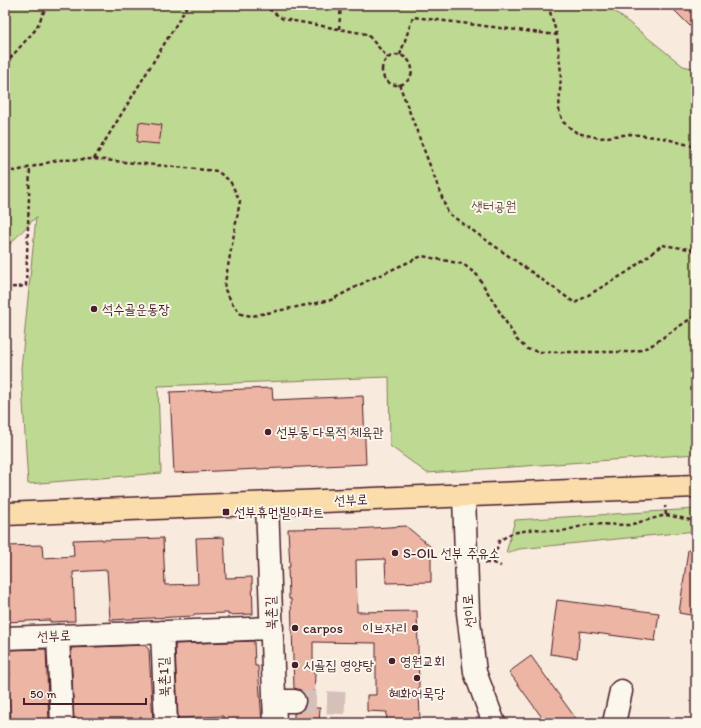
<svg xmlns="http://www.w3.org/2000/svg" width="701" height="728" font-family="Itim,'Poor Story',sans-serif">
<rect width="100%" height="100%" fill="#f8eadd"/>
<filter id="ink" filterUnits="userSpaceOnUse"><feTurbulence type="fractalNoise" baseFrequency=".025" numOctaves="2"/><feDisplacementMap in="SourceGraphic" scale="8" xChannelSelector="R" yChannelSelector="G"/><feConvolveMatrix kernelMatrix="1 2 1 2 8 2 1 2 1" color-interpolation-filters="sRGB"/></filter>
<g filter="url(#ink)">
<!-- green -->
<path fill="#beda92" stroke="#847c5e" d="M5,5H607L683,66L696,69V454L427,473L390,446L389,377L158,386L161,473L28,484L21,369L36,217L5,249Z
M696,509V531L519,549L506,553L515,520Z"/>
<!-- building -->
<path fill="#edb5a3" stroke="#4a1f2b" d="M669,5H696V32Z
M139,122L162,125L159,144L137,142Z
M272,388L273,400L363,396L366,464L174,473L170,392Z
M406,526L431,547V582L386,583L385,559L356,560L357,612L417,611L420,723H386L387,712L367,711V695H376V643L313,642V672H315L314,708H320L319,723H294V713L300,712L305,708L306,701L305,695L301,690L294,688L291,599H289L288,567H290L288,529L355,528V529Z
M224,537L226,578L252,577L253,614L228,615V613L194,614V616L110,620L107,570L73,572L75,621L50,622V620L5,622V546L42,545L43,558L74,556L73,540L102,539V540L163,538L165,585L198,584L196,538Z
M688,550H696V616L679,613Z
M557,600L659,613L655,641L580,631L577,658L550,654Z
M254,641L255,666H258L262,723H224L223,716L178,718L175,647L176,644Z
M145,645L149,650L153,723H74L71,648Z
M46,649L49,723H11L8,677H10L9,650Z
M531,656L556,691L579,723H546L509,672Z"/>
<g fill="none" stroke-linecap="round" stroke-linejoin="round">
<!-- minor-tunnel -->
<path stroke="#d5c1b9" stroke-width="22" stroke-dasharray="22 11" stroke-linecap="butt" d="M294,701L345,703"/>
<defs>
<path id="minor" d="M464,496L468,613L475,672L494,723
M267,503L275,723
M162,632L166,723
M58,636L62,723
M5,638L272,628
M274,701H294
M614,723L621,691"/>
<path id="major" d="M5,514L696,486"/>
</defs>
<!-- minor casing -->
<use href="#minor" stroke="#4a1f2b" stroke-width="25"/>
<!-- major casing -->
<use href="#major" stroke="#4a1f2b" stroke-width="25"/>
<!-- path -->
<path stroke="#4a1f2b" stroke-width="2.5" stroke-dasharray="4 3" stroke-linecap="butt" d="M263,5L283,19L367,34L388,58
M548,5L557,35L561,73L559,110L563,122L577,133L600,138L630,134L663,138L696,147
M339,29L341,5
M400,55L413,17L557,35
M382 70a15 15 0 1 1 30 0a15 15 0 1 1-30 0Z
M5,64L36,29L47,5
M399,84L448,213L575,303L629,271L662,245L696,250
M94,159L188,5
M5,170L16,171L58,160L94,159L217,171L230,181L240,201L224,288L234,306L241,314L252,316L331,300L369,280L422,256L463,264L477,275L517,340L527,349L539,352H627L641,350L652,345L696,315
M5,288L26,286L30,167
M666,515L696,521
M485,563H493L499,541L512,533L535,529L559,532L590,524L629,525L666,515L665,506
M493,563L501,566"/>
<!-- minor -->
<use href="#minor" stroke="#fbf7ec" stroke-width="22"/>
<!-- major -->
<use href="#major" stroke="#faddab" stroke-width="22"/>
</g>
</g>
<!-- markers -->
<g fill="#4a1f2b" stroke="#fbf7ec" stroke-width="1.5">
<circle cx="94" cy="309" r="4"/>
<circle cx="268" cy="432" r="4"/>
<rect x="222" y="508" width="8" height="8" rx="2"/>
<circle cx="395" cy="553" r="4"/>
<circle cx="295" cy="628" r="4"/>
<circle cx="415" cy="628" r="4"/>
<circle cx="392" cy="661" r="4"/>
<circle cx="295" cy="665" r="4"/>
<circle cx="417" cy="678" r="4"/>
</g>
<g text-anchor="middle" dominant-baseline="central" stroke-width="4" stroke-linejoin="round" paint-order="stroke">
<!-- park labels -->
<g font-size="14" fill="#674e45" stroke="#fbf7ec">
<text x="494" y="206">샛터공원</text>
</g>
<!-- poi labels -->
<g font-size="14" fill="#4a1f2b" stroke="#fbf7ec" text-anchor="start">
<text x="102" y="309">석수골운동장</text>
<text x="276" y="432">선부동 다목적 체육관</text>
<text x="234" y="512">선부휴먼빌아파트</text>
<text x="403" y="553">S-OIL 선부 주유소</text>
<text x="303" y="628">carpos</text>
<text x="407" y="628" text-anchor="end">이브자리</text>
<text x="400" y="661">영원교회</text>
<text x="303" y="665">시골집 영양탕</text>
<text x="417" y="693" text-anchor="middle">혜화어묵당</text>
</g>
<!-- street labels -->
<g font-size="14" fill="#4a1f2b" stroke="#fbf7ec">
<text transform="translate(351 500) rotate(-2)">선부로</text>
<text transform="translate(469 611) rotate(-95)">선이로</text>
<text transform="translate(271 613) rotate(-92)">북촌길</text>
<text transform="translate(54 636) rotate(-2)">선부로</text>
<text transform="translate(164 677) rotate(-92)">북촌1길</text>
</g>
</g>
<!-- margin -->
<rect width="701" height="728" fill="none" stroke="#fbf7ec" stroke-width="20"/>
<rect x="10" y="10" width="681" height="708" fill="none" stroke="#4a1f2b" stroke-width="1.5" filter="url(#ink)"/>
<!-- scale -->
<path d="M24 698v6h122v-6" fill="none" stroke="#4a1f2b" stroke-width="2"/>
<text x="30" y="698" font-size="12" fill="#4a1f2b" stroke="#fbf7ec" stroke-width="3" paint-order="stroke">50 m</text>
</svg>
